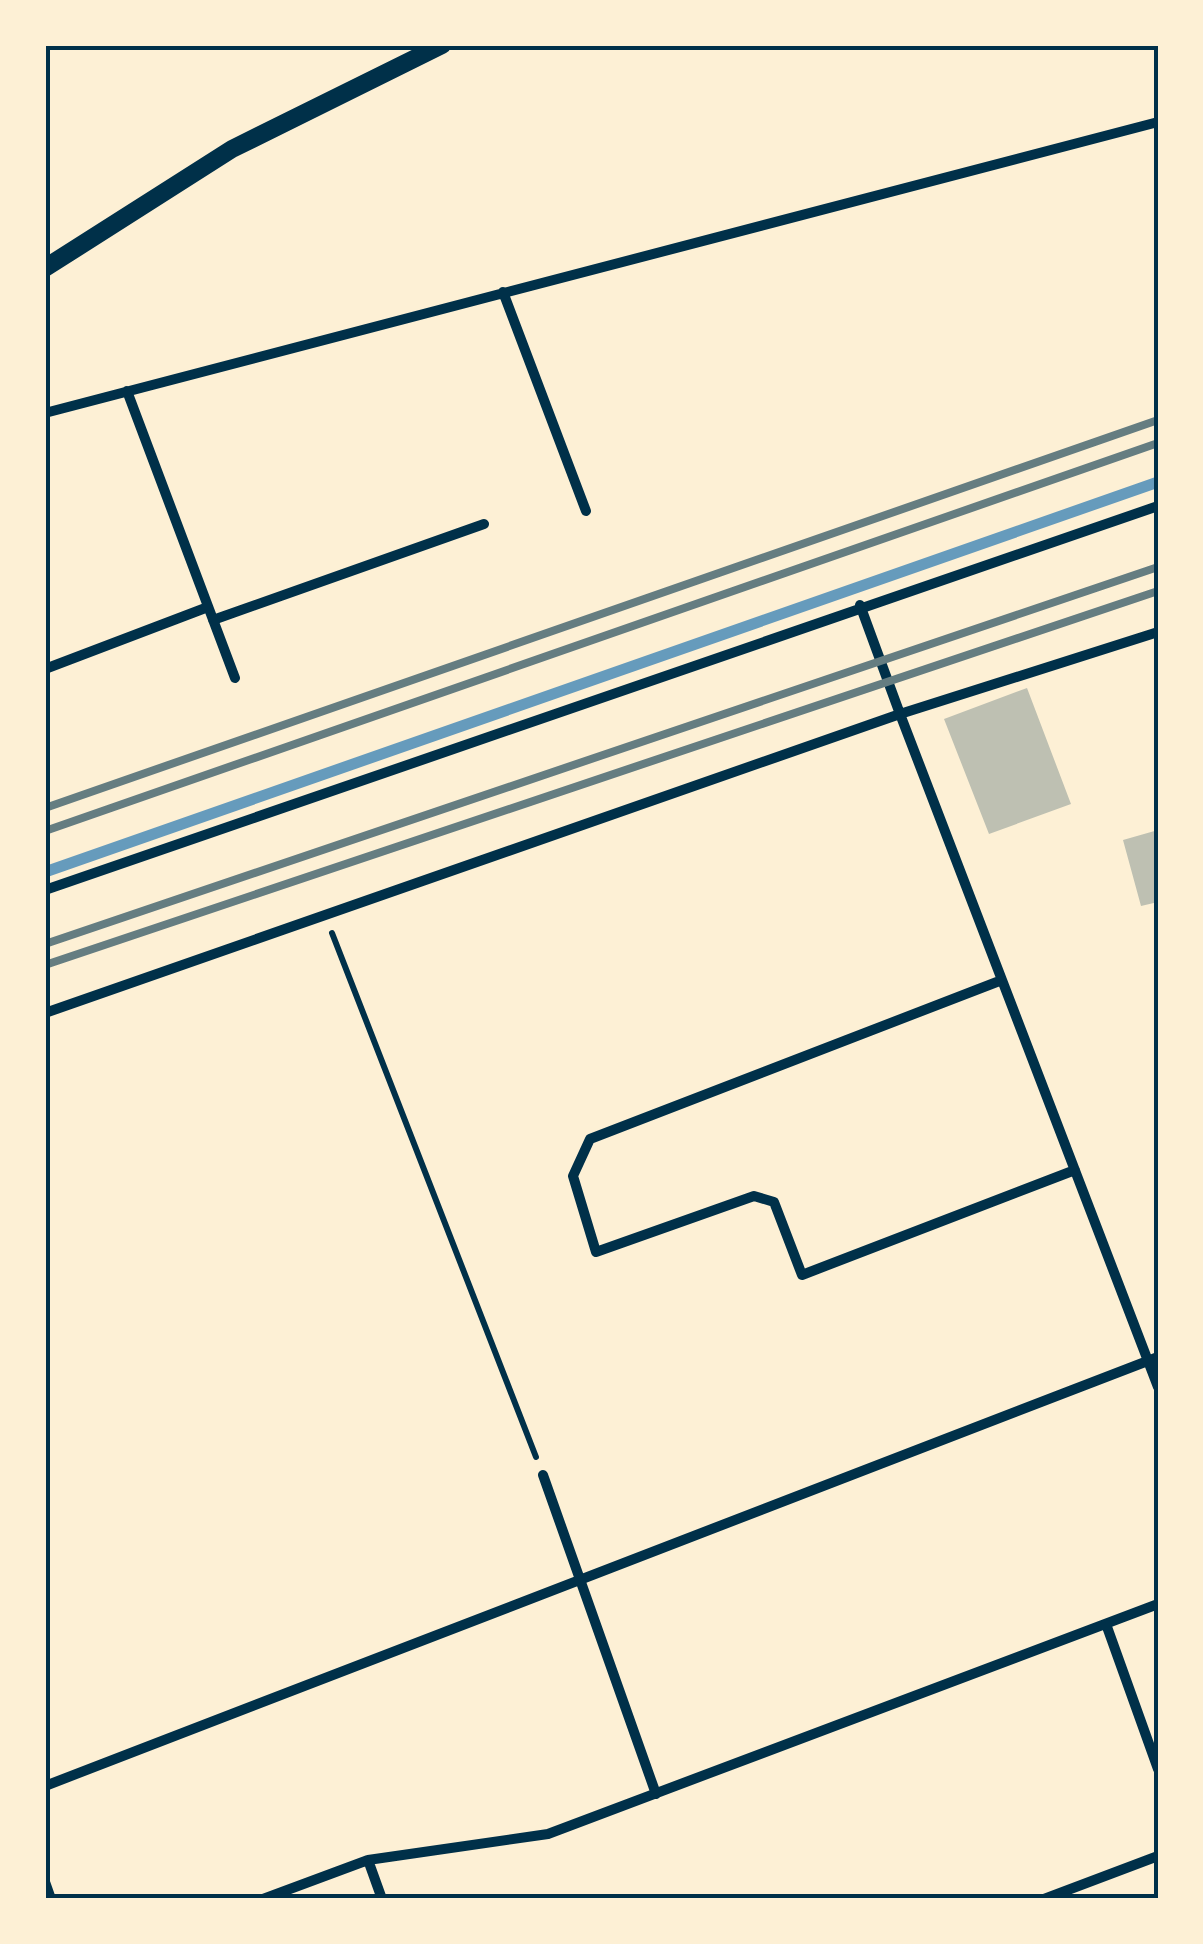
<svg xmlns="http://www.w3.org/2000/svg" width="1203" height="1944" font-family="'Roboto Serif',serif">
<rect width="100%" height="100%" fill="#fdf0d5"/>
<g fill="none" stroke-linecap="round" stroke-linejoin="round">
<!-- stream -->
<path stroke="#669bbc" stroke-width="11" d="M45,872L1158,482"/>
</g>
<!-- building -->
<path fill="#bec0b2" d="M1027,688L1071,804L989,834L944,719Z
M1158,830V902L1141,906L1123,840Z"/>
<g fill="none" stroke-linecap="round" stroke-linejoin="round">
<!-- path -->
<path stroke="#003049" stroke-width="6" d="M332,933L536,1457"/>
<!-- minor -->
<path stroke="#003049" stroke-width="10" d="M503,292L586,511
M127,391L235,678
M45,413L1158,122
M860,605L900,714L1158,632
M213,620L484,524
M45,669L208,607
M45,890L1158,506
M1002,980L590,1139L573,1176L596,1252L754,1196L774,1202L802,1275L1075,1170
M45,1013L900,714L1158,1387
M543,1475L656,1794
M1106,1624L1158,1769
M45,1786L1158,1357
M368,1860L548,1834L1158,1604
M45,1882L51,1899
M263,1899L368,1860L382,1899
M1044,1899L1158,1856"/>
<!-- tertiary -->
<path stroke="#003049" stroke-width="18" d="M45,268L232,149L442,45"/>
<!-- rail -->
<path stroke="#657d81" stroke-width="8" d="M45,808L1158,420
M45,831L1158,443
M45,944L1158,567
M45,965L1158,591"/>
</g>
<!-- border -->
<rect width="1203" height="1944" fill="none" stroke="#fdf0d5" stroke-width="95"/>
<rect x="48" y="48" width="1108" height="1848" fill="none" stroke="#003049" stroke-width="4"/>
</svg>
